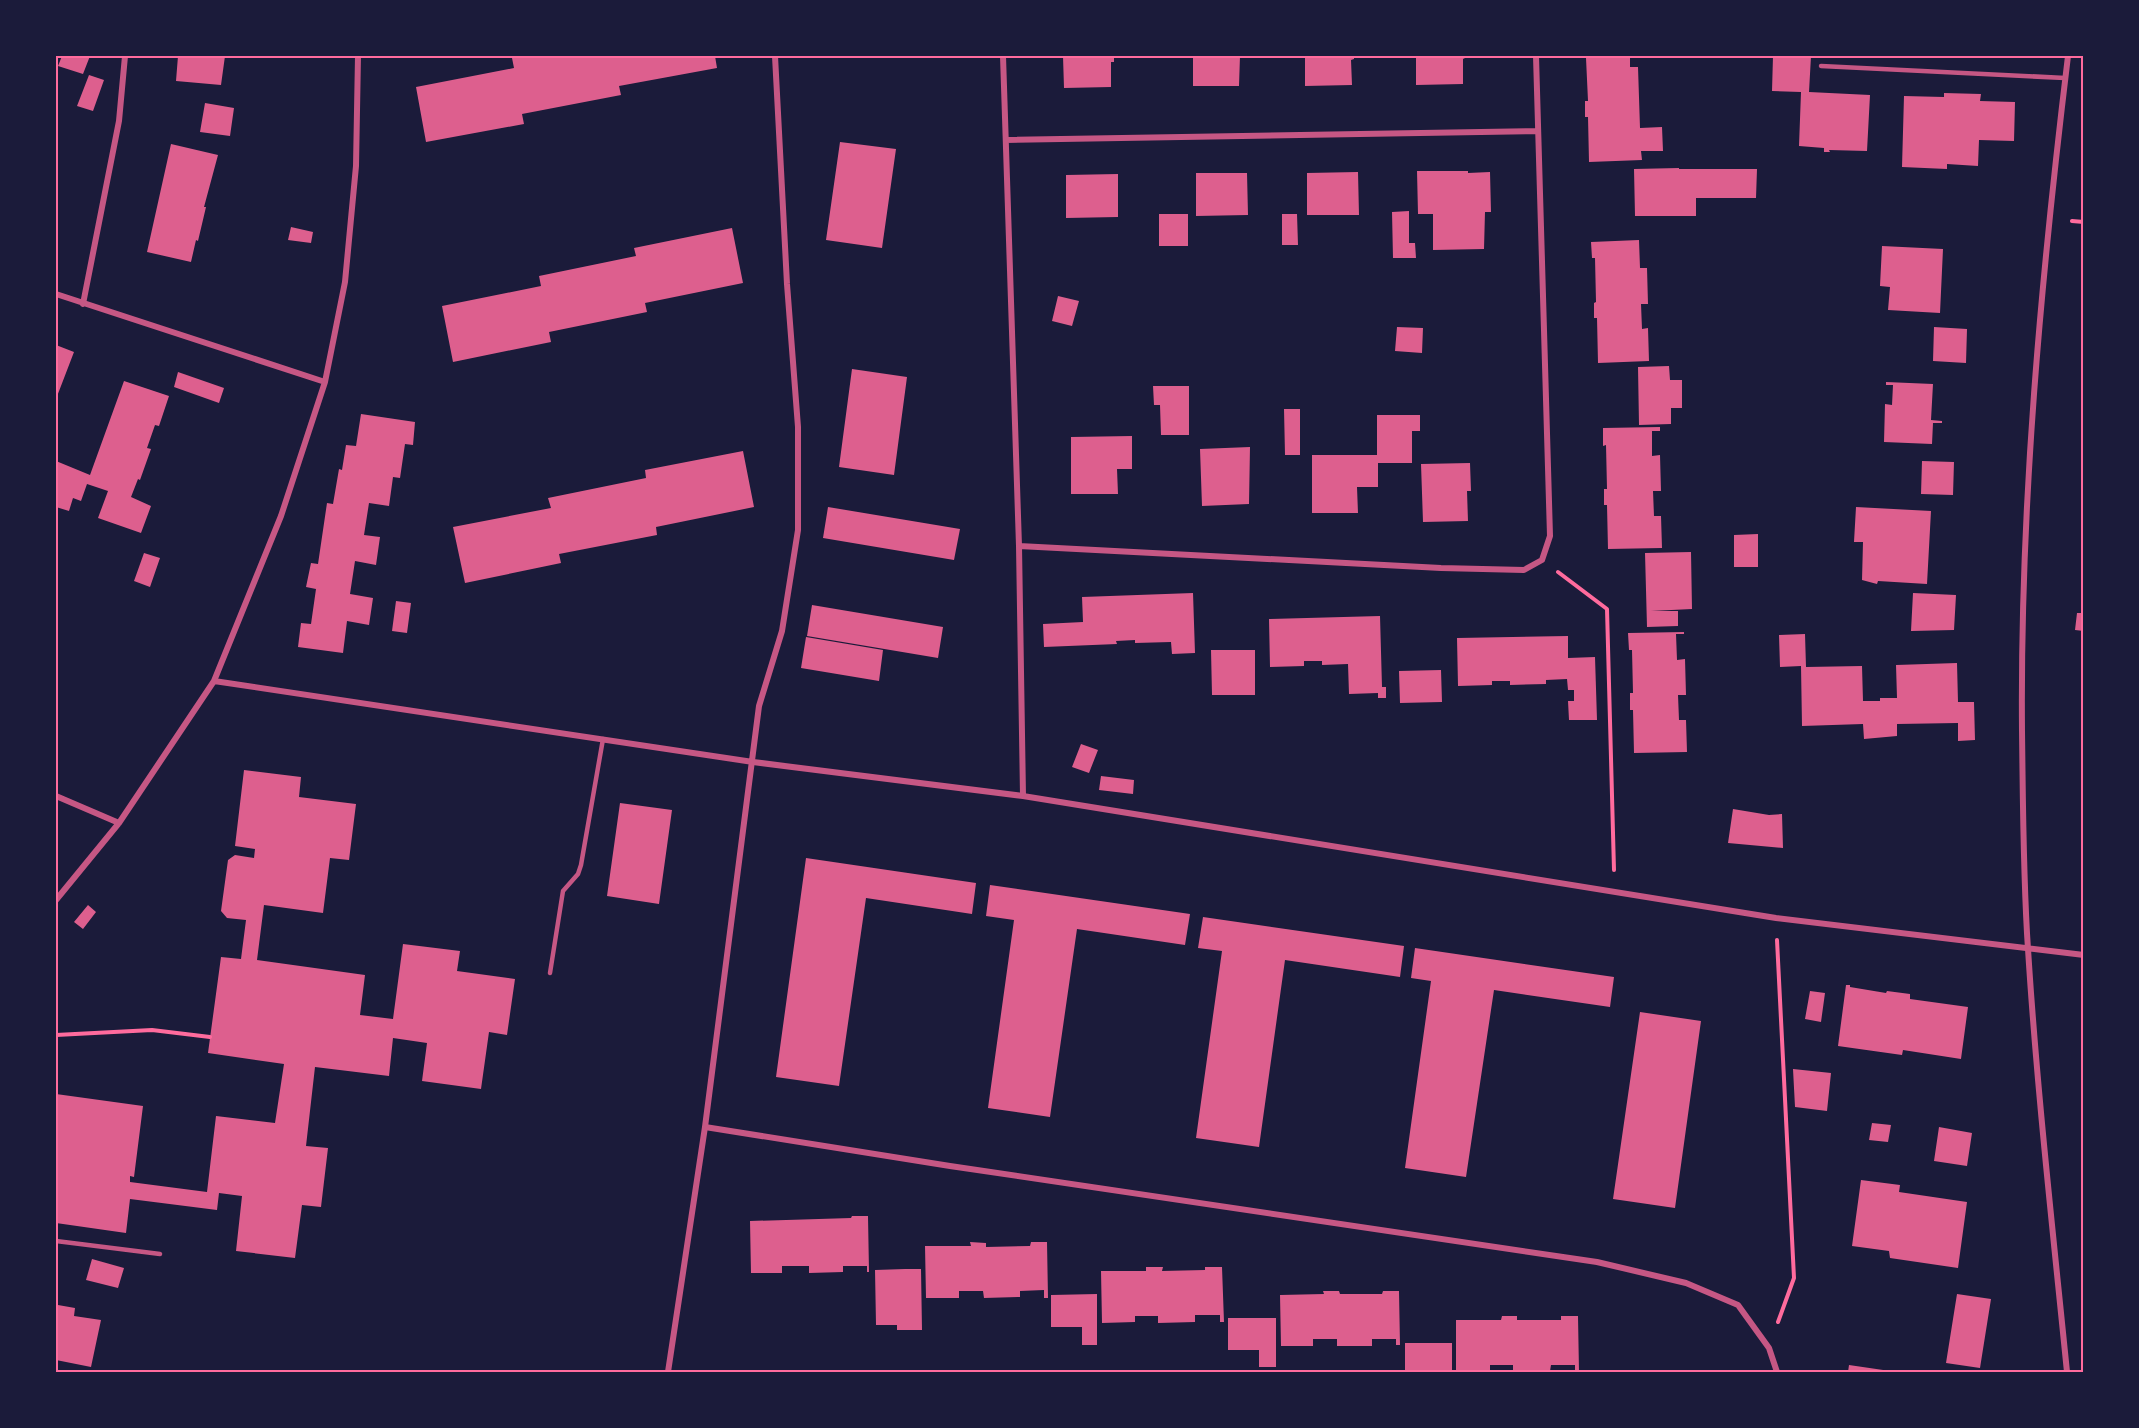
<svg xmlns="http://www.w3.org/2000/svg" width="2139" height="1428" font-family="Signika,sans-serif">
<rect width="100%" height="100%" fill="#1b1b3a"/>
<!-- building -->
<path fill="#dd5f8e" d="M62,56H90L83,74L58,66Z
M178,56H225L221,85L176,81Z
M524,56H715L717,68L619,86L621,95L522,114L524,124L426,142L416,87L514,68L512,58Z
M1063,56H1114V62H1111V87L1064,88Z
M1193,56H1240L1239,86H1193Z
M1305,56H1354V59L1351,60L1352,85L1305,86Z
M1416,56H1465V58L1463,59V84L1416,85Z
M1580,56H1630V67H1638L1640,128L1662,127L1663,151H1641L1642,160L1589,162L1588,117H1585V101H1588L1586,58L1580,57Z
M1773,56H1811L1809,92L1870,95L1867,151L1829,150L1830,152H1824V148L1799,146L1801,92L1772,91Z
M89,75L104,80L93,111L77,106Z
M1944,93L1981,94L1980,101L2015,102L2014,141L1979,140L1978,166L1947,164V169L1902,167L1904,96L1944,97Z
M205,103L234,108L230,136L200,132Z
M840,142L896,149L882,248L826,240Z
M171,144L218,155L204,207H206L198,241L196,240L191,262L147,252Z
M1679,168V169H1757L1756,198H1696V216H1635L1634,169Z
M1417,171H1468V173L1490,172L1491,212H1485L1484,249L1433,250V214H1418Z
M1358,172L1359,215H1307V173Z
M1196,173H1247L1248,215L1196,216Z
M1118,174V217L1066,218V175Z
M1409,211V243H1415L1416,258H1393L1392,212Z
M1159,214H1188V246H1159Z
M1282,214H1297L1298,245H1282Z
M291,227L313,232L311,243L288,240Z
M732,228L743,283L645,303L647,312L549,332L551,342L453,362L442,306L541,286L539,276L636,256L634,248Z
M1639,240L1640,268H1647L1648,304H1641L1642,329L1648,328L1649,361L1598,363L1597,318H1594V303L1596,302L1595,258H1592L1591,242Z
M1882,246L1943,249L1940,313L1888,310L1890,287L1880,286Z
M1058,296L1079,301L1072,326L1052,321Z
M1397,327L1423,328L1422,353L1395,351Z
M1934,327L1967,329L1966,363L1933,361Z
M56,345L74,352L56,399Z
M1669,366L1670,380H1682V408H1671V424L1639,425L1638,367Z
M852,369L907,377L894,475L839,467Z
M178,372L224,388L219,403L174,387Z
M124,381L169,396L159,426L155,425L147,448L151,449L140,480L138,479L131,497L151,506L141,533L98,518L108,491L87,484L81,501L73,498L69,511L56,507V461L90,475Z
M1886,382L1933,384L1931,420L1942,421V423H1933L1932,444L1884,442L1885,404L1892,405L1893,385H1886Z
M1153,386H1189V435H1161L1160,405H1154Z
M1284,409H1300V455H1285Z
M361,414L415,422L413,445L405,444L400,478L393,477L389,506L369,503L364,535L380,537L376,565L355,561L350,594L373,598L369,625L347,621L343,653L298,647L301,623L311,624L316,589L306,587L311,563L318,564L327,503L333,504L339,469L342,470L346,445L356,446Z
M1377,415H1420V431H1412V463H1378V487H1357L1358,513H1312V455H1377Z
M1660,427V431H1652V456L1660,455L1661,491H1653L1654,516H1661L1662,548L1608,549L1607,505H1604V489H1607L1606,445L1603,446V428Z
M1132,436V469H1117L1118,494H1071V437Z
M1250,447L1249,504L1202,506L1200,449Z
M743,451L754,507L656,527L657,535L559,554L561,563L465,583L453,527L551,508L548,498L646,478L645,470Z
M1922,461L1954,462L1953,495L1921,494Z
M1470,463L1471,491H1467L1468,521L1423,522L1421,464Z
M828,507L960,529L954,560L823,538Z
M1856,507L1931,511L1927,584L1878,581L1877,584L1862,580L1863,542H1854Z
M1758,534V567H1734V535Z
M1691,552L1692,609L1651,611H1678V626L1647,627L1645,553Z
M144,553L160,558L150,587L134,581Z
M1193,593L1195,653L1172,654L1171,642L1135,643V640L1116,641L1117,644L1044,647L1043,624L1083,622L1082,597Z
M1913,593L1956,595L1954,630L1911,631Z
M396,601L411,603L407,633L392,631Z
M812,605L943,627L938,658L807,636Z
M2077,613H2084V631L2075,630Z
M1380,616L1382,687H1386V698H1378V693L1349,694L1348,664L1322,665V661H1304V666L1270,667L1269,619Z
M1684,632V634H1676L1677,660L1685,659L1686,695H1678L1679,720H1686L1687,752L1634,753L1633,710H1630V693H1633L1632,650H1629L1628,633Z
M1805,634L1806,667L1862,666L1863,701H1880V698H1897L1896,665L1957,663L1958,702H1974L1975,740L1958,741V723L1897,724V736L1864,739L1863,724L1802,726L1801,666L1780,667L1779,635Z
M1568,636V658L1595,657L1597,720H1569L1568,701H1574V690H1568L1567,679L1546,680V684L1510,685V681H1492V685L1458,686L1457,638Z
M806,637L883,650L879,681L801,668Z
M1211,650H1255V695H1212Z
M1441,670L1442,702L1400,703L1399,671Z
M1081,744L1098,750L1089,773L1072,767Z
M244,770L301,777L299,797L356,804L349,860L330,858L323,913L264,905L257,960L365,975L360,1015L393,1019L403,944L460,951L457,971L515,979L507,1035L489,1032L481,1089L422,1081L427,1043L393,1038L389,1076L315,1067L306,1146L328,1148L321,1207L302,1205L295,1258L236,1251L242,1196L219,1193L217,1210L130,1199L126,1233L56,1223V1094L143,1106L134,1177L130,1176V1182L207,1192L216,1116L275,1123L284,1064L208,1053L221,957L241,959L246,920L227,918L221,911L228,860L235,855L254,858L255,849L235,846Z
M1101,776L1134,780L1133,794L1099,790Z
M620,803L672,810L659,904L607,896Z
M1733,809L1769,815L1782,814L1783,848L1728,843Z
M806,858L976,883L972,914L866,898L839,1086L776,1077Z
M990,885L1190,914L1185,945L1077,929L1050,1117L988,1108L1014,920L986,916Z
M88,905L96,912L83,929L74,922Z
M1203,917L1404,946L1400,977L1285,960L1259,1147L1196,1138L1222,951L1198,948Z
M1415,948L1614,977L1610,1007L1494,990L1466,1177L1405,1168L1431,981L1411,978Z
M1846,985H1850V987L1886,993L1887,991L1910,994V999L1968,1007L1961,1059L1903,1050L1902,1055L1838,1046Z
M1810,991L1825,993L1821,1022L1805,1019Z
M1640,1012L1701,1021L1675,1208L1613,1199Z
M1793,1069L1831,1073L1827,1111L1795,1107Z
M1872,1123L1891,1125L1888,1142L1869,1140Z
M1939,1127L1972,1133L1967,1166L1934,1161Z
M1861,1180L1900,1185L1899,1192L1967,1202L1958,1268L1890,1258L1889,1251L1852,1246Z
M852,1216H868L869,1272H867V1266H843V1272L809,1273V1266H782V1273H751L750,1221L851,1218Z
M970,1242L986,1243V1247L1030,1246L1031,1242H1047L1048,1298H1044V1290L1020,1291V1297L984,1298L983,1291H959V1298H926L925,1246H971Z
M92,1259L124,1268L118,1288L86,1280Z
M1146,1267H1163L1162,1271L1205,1270V1267H1222L1224,1322H1220V1315H1195V1322L1158,1323V1316H1135V1322L1102,1323L1101,1271H1146Z
M905,1269H921L922,1330H897V1325H876L875,1270Z
M1323,1291H1339L1340,1294H1382L1383,1291H1399L1400,1345H1396V1339H1372V1346H1337V1339H1313V1346H1281L1280,1295L1324,1294Z
M1097,1294V1345H1082V1327H1051V1295Z
M1957,1294L1991,1299L1980,1368L1946,1363Z
M58,1305L75,1308L74,1316L101,1320L91,1367L56,1360V1320Z
M1502,1316H1517V1320H1561V1316H1578L1579,1372H1575V1365H1551L1550,1371H1513V1365H1490V1372H1456V1320H1501Z
M1228,1318H1276V1367H1259V1350H1228Z
M1405,1343H1452V1372H1405Z
M1849,1365L1890,1371V1372H1848Z"/>
<g fill="none" stroke-linecap="round" stroke-linejoin="round">
<!-- path -->
<path stroke="#ff6b9d" stroke-width="4" d="M2072,221L2084,222
M1558,572L1607,609L1614,870
M1777,940L1794,1278L1778,1322
M56,1035L152,1030L210,1037"/>
<!-- service -->
<path stroke="#c65784" stroke-width="4.5" d="M1821,66L2065,78
M550,973L563,891L578,874L581,865L603,739
M56,1241L160,1254"/>
<!-- minor -->
<path stroke="#c65784" stroke-width="6" d="M775,56L787,284L798,427V530L782,631L759,706L705,1127L950,1166L1597,1262L1686,1283L1738,1305L1769,1348L1777,1372
M1003,56L1019,546L1023,796
M1006,140L1538,131
M56,294L325,382
M83,304L119,121L125,56
M1019,546L1441,568L1524,570L1542,560L1550,536L1536,56
M214,681L753,762L1023,796L1776,918L2084,955
M56,796L119,823
M56,900L119,823L214,681L281,516L325,382L345,282L356,166L358,56
M668,1372L705,1127
M2067,1372C2053,1232 2037,1091 2028,949C2023,877 2023,803 2022,731C2020,505 2041,279 2068,56"/>
</g>
<!-- border -->
<rect width="2139" height="1428" fill="none" stroke="#1b1b3a" stroke-width="114"/>
<rect x="57" y="57" width="2025" height="1314" fill="none" stroke="#ff6b9d" stroke-width="2"/>
</svg>
